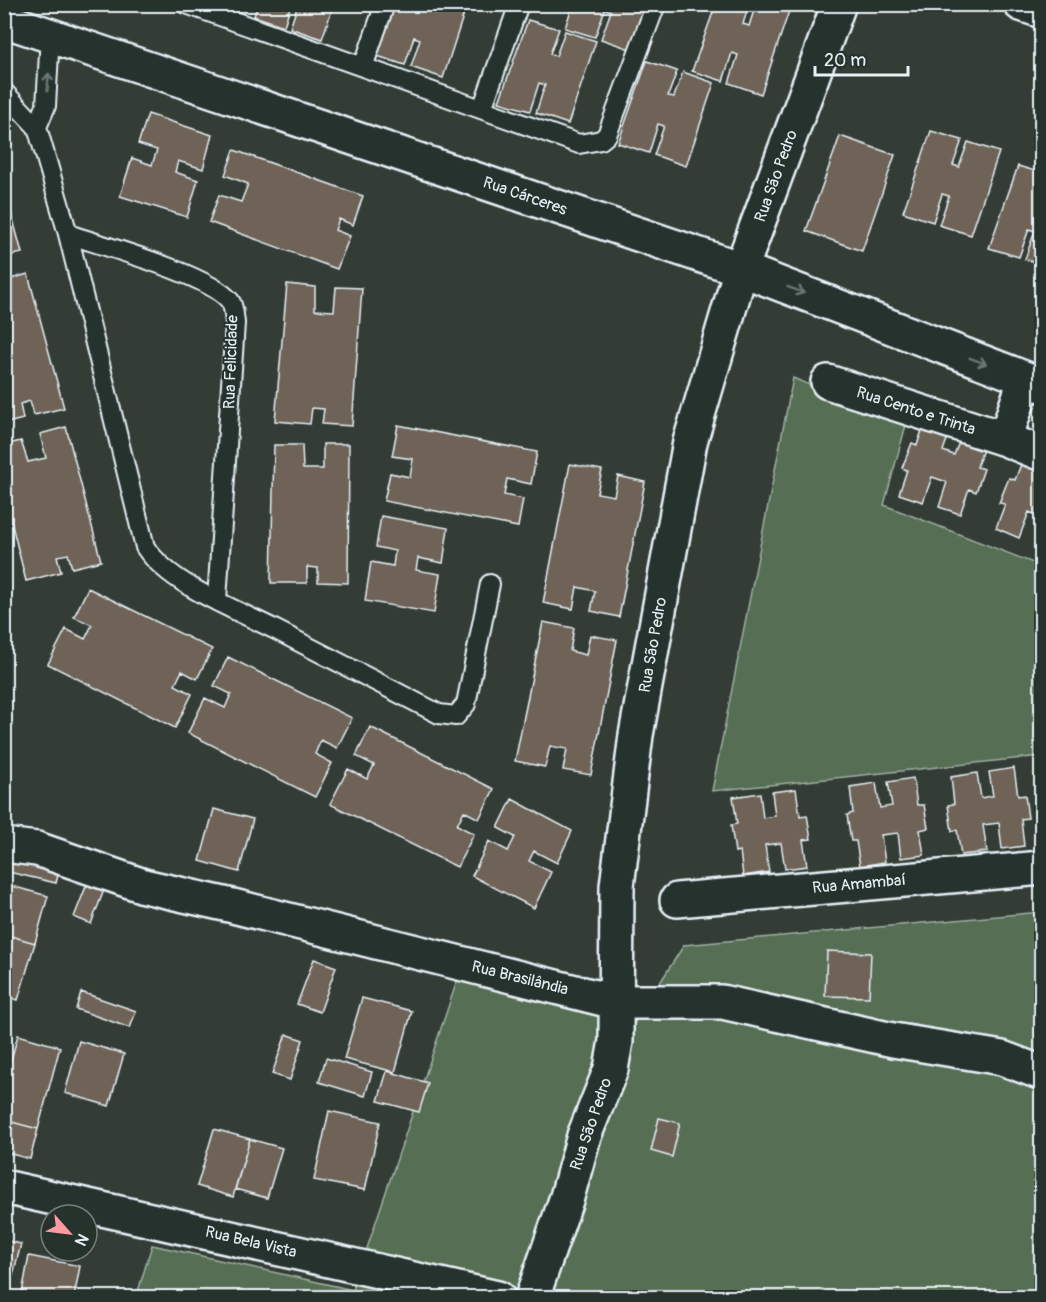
<svg xmlns="http://www.w3.org/2000/svg" width="1046" height="1302" font-family="Pangolin,sans-serif">
<rect width="100%" height="100%" fill="#343d35"/>
<filter id="ink" filterUnits="userSpaceOnUse"><feTurbulence type="fractalNoise" baseFrequency=".0167" numOctaves="2"/><feDisplacementMap in="SourceGraphic" scale="12" xChannelSelector="R" yChannelSelector="G"/><feConvolveMatrix kernelMatrix="1 2 1 2 8 2 1 2 1" color-interpolation-filters="sRGB"/></filter>
<g filter="url(#ink)">
<!-- green -->
<path fill="#566e53" stroke="#9fb0a6" stroke-width="1.5" d="M793,378L906,425L884,505L1041,566V756L712,791Z
M1041,912V1297L136,1298L152,1245L353,1290L464,960L635,1022L684,945Z"/>
<!-- building -->
<path fill="#6e6357" stroke="#e8f1f8" stroke-width="1.5" d="M258,4H291L284,26L254,16Z
M298,4H334L322,39L290,28Z
M392,4H425L424,8L431,10L432,4H467L443,78L411,67L420,39L414,37L405,65L374,55Z
M573,4H648L633,50L601,39L611,11L605,9L595,37L565,28Z
M716,4H749L743,24L749,26L756,4H769L789,11L761,94L729,83L738,55L732,53L723,81L692,71Z
M528,20L559,29L550,54L556,56L565,31L596,41L568,124L536,113L545,85L539,83L530,111L499,102Z
M647,61L677,71L668,96L674,97L683,72L714,83L686,166L654,155L664,126L658,124L649,153L618,143Z
M148,114L212,135L203,169L178,161L175,172L198,180L187,217L120,196L132,158L152,165L157,150L138,144Z
M931,131L962,140L953,165L959,167L968,142L999,152L971,235L939,225L949,196L942,194L933,222L903,212Z
M840,136L895,155L862,251L806,231Z
M234,150L363,196L353,225L339,219L335,230L350,236L337,269L209,222L219,195L241,202L248,184L225,175Z
M1018,166L1042,173L1039,200L1042,201V265L1025,259L1035,231L1029,229L1019,257L989,248Z
M4,186L22,253L4,257Z
M28,274L64,408L34,415L30,401L20,404L23,419L4,424V306L9,305L4,281Z
M287,284L315,287V310L334,311L336,287L362,288L352,426L322,424L324,409L312,408L310,424L275,421Z
M926,419L951,428L943,451L954,455L963,432L986,440L977,467L984,469L976,492L969,489L960,514L939,507L947,482L932,477L923,502L899,494L907,470L902,468L912,443L917,445Z
M398,425L537,452L531,484L507,479L504,495L523,499L518,527L384,501L390,473L410,477L413,459L392,456Z
M66,427L101,561L72,568L68,554L57,556L61,572L26,581L4,493V445L21,441L28,462L46,458L40,434Z
M323,444H349L348,583L318,582V568L307,567V583H271L274,445H302L303,469H323Z
M1025,454L1042,461V517L1029,512L1019,538L996,528L1005,504L999,503L1009,478L1015,480Z
M570,464L602,470L597,493L614,496L618,476L645,482L619,617L591,611L595,591L577,587L573,609L543,603Z
M381,516L448,528L443,563L418,558L416,570L440,574L434,613L365,601L371,562L393,566L395,551L376,547Z
M1042,525V545L1035,542Z
M88,588L212,649L197,679L182,671L175,685L192,694L175,728L48,664L66,629L85,639L92,625L74,617Z
M543,622L574,628L570,651L586,655L590,635L617,640L591,775L563,770L567,749L550,746L545,767L515,761Z
M228,657L352,718L337,748L321,740L315,754L332,763L315,797L188,733L205,698L225,708L231,694L214,686Z
M370,727L494,789L479,819L464,811L457,825L474,834L457,867L330,804L348,769L367,779L374,765L356,756Z
M1014,768L1018,796L1025,795L1028,818L1021,819L1024,846L1002,849L999,823L983,825L987,852L961,855L957,830L952,831L948,805L954,804L951,777L977,773L981,798L993,796L989,772Z
M913,778L917,805H924L928,828L920,830L924,855L901,858L898,833L881,835L885,862L860,866L856,841H851L847,815L853,813L850,787L876,783L880,808L892,806L888,782Z
M796,789L800,816L807,815L811,839L803,840L807,866L785,869L781,843L765,845L769,872L743,876L740,851L735,852L731,825L737,824L733,797L760,793L763,818L775,816L772,792Z
M512,799L572,831L557,863L534,851L529,861L551,872L534,908L472,876L489,841L508,851L515,837L498,828Z
M214,809L253,819L239,872L200,861Z
M4,850L61,863L56,883L4,871Z
M4,884L48,896L35,943L4,934Z
M87,884L104,890L91,924L74,917Z
M4,934L35,943L18,1000L4,996Z
M827,951L871,953L869,997L825,996Z
M314,959L336,967L320,1012L297,1004Z
M81,992L136,1011L130,1028L76,1009Z
M362,998L412,1011L395,1072L344,1059Z
M286,1034L303,1040L290,1080L272,1074Z
M18,1035L60,1047L38,1129L4,1120V1085Z
M79,1041L124,1054L109,1106L65,1093Z
M326,1058L372,1072L365,1096L319,1082Z
M387,1071L428,1083L419,1112L378,1101Z
M329,1111L380,1122L365,1190L314,1180Z
M659,1118L680,1123L672,1157L651,1151Z
M4,1120L38,1129L30,1159L4,1152Z
M214,1129L250,1139L233,1197L197,1186Z
M250,1139L282,1148L267,1198L235,1189Z
M4,1240L21,1244L7,1298H4Z
M29,1256L80,1266L74,1298H21Z"/>
<g fill="none" stroke-linecap="round" stroke-linejoin="round">
<defs>
<path id="lane" d="M186,4L579,144L601,140L607,135L656,4
M363,67L385,4
M4,92L37,127L68,234L145,547C170,585 235,609 276,630C330,658 385,686 439,714L456,716L466,704L490,584
M482,109L519,4
M37,127L46,106L50,35
M68,234C103,246 210,275 230,301C234,306 234,316 235,323L217,600"/>
<path id="street" d="M1025,380L1005,439L1042,454
M828,382L1005,439
M4,845L37,849L144,886L233,906L615,1002H722L893,1040L1002,1058L1042,1073
M677,900L1042,868
M4,1187L498,1298
M532,1298L567,1197L584,1136L611,1069L616,1041L617,886L636,735L690,442L741,269L839,4"/>
<path id="secondary" d="M1021,4L1042,11
M4,20L741,269L1042,385"/>
</defs>
<!-- lane casing -->
<use href="#lane" stroke="#e8f1f8" stroke-width="22"/>
<!-- street casing -->
<use href="#street" stroke="#e8f1f8" stroke-width="38"/>
<!-- secondary casing -->
<use href="#secondary" stroke="#e8f1f8" stroke-width="38"/>
<!-- lane -->
<use href="#lane" stroke="#26332d" stroke-width="18"/>
<!-- street -->
<use href="#street" stroke="#26332d" stroke-width="33"/>
<!-- secondary -->
<use href="#secondary" stroke="#26332d" stroke-width="33"/>
</g>
<!-- one-way arrows -->
<defs><path id="oneway-shaft" d="M-6 0H5M1.5-3L5.5 0L1.5 3" fill="none" stroke-width="1.6" stroke-linecap="round" stroke-linejoin="round" transform="scale(1.5)"/></defs>
<g stroke="#6a7674">
<use href="#oneway-shaft" transform="translate(48 82) rotate(-86)"/>
<use href="#oneway-shaft" transform="translate(796 290) rotate(21)"/>
<use href="#oneway-shaft" transform="translate(978 361) rotate(21)"/>
</g>
</g>
<g text-anchor="middle" dominant-baseline="central" stroke-width="4.5" stroke-linejoin="round" paint-order="stroke">
<!-- street labels -->
<g font-size="16" fill="#e8f1f8" stroke="#26332d">
<text transform="translate(776 176) rotate(-70)">Rua São Pedro</text>
<text transform="translate(525 196) rotate(19)">Rua Cárceres</text>
<text transform="translate(231 362) rotate(-88)">Rua Felicidade</text>
<text transform="translate(916 411) rotate(18)">Rua Cento e Trinta</text>
<text transform="translate(653 645) rotate(-80)">Rua São Pedro</text>
<text transform="translate(859 884) rotate(-5)">Rua Amambaí</text>
<text transform="translate(520 978) rotate(14)">Rua Brasilândia</text>
<text transform="translate(591 1124) rotate(-71)">Rua São Pedro</text>
<text transform="translate(251 1242) rotate(13)">Rua Bela Vista</text>
</g>
</g>
<!-- margin -->
<rect width="1046" height="1302" fill="none" stroke="#26332d" stroke-width="24"/>
<rect x="12" y="12" width="1022" height="1278" fill="none" stroke="#e8f1f8" stroke-width="2" filter="url(#ink)"/>
<!-- north arrow -->
<g transform="translate(69 1233) rotate(118)"><circle r="28" fill="#26332d" stroke="#747f7e" stroke-width="1.5"/>
<path d="M0-4.5L10 22L0 15L-10 22Z" fill="#ff9aa2"/>
<text y="-9" font-size="16" font-weight="bold" text-anchor="middle" fill="#e8f1f8">N</text>
</g>
<!-- scale -->
<path d="M815 66v9h93v-9" fill="none" stroke="#e8f1f8" stroke-width="3"/>
<text x="824" y="66" font-size="18" fill="#e8f1f8" stroke="#26332d" stroke-width="4.5" paint-order="stroke">20 m</text>
</svg>
